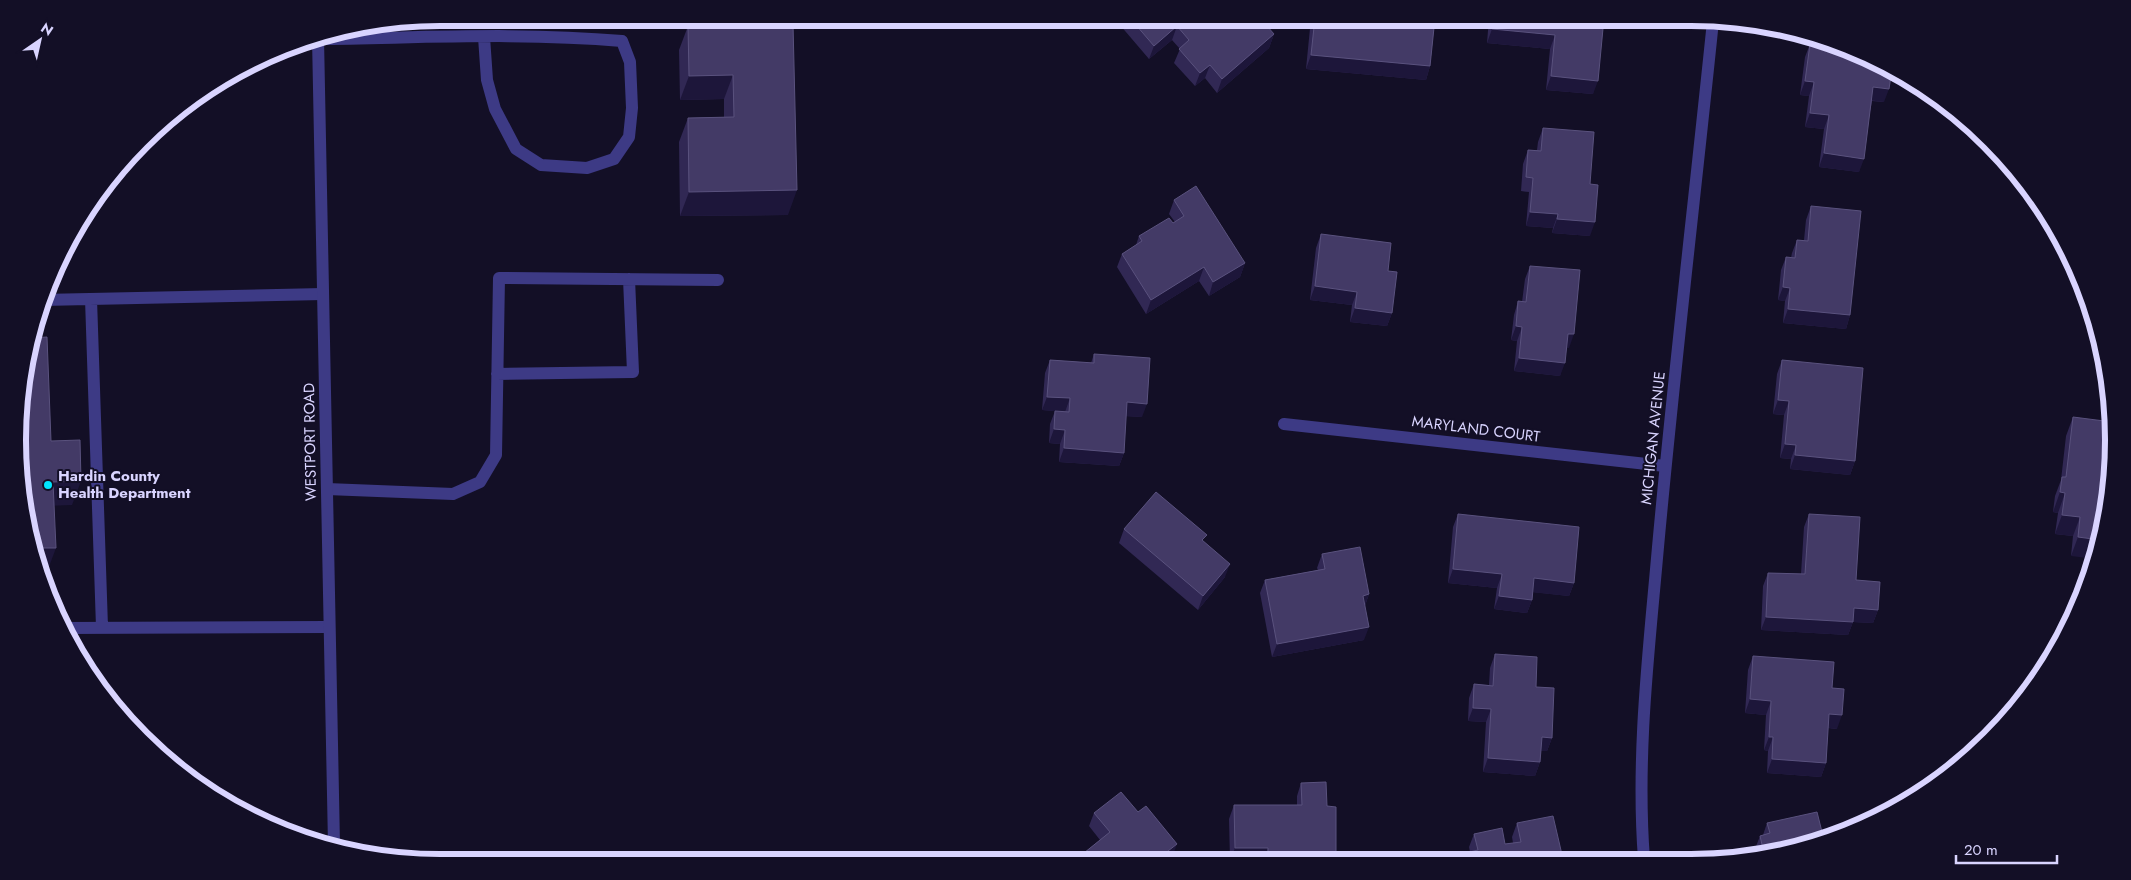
<svg xmlns="http://www.w3.org/2000/svg" width="2131" height="880" font-family="Jost,sans-serif">
<rect width="100%" height="100%" fill="#130f26"/>
<g fill="none" stroke-linecap="round" stroke-linejoin="round">
<!-- service -->
<path stroke="#3d3a85" stroke-width="12" d="M318,39C419,38 521,32 622,41L630,62L632,108L629,137L614,159L587,168L541,165L516,149L495,109L487,80L484,37
M91,299L102,627
M42,300L323,294
M497,374L633,372L629,279
M327,489L453,494L480,482L496,455L499,278L718,280
M64,628L329,627"/>
<!-- minor -->
<path stroke="#3d3a85" stroke-width="12" d="M318,38L334,845
M1284,424L1665,466
M1644,859C1636,755 1649,650 1658,547C1674,371 1695,196 1713,21"/>
</g>
<!-- wall -->
<path fill="#312854" d="M1114,18H1246L1247,19L1274,34L1269,48L1217,93L1205,78L1195,86L1174,63L1180,49L1172,40L1149,59Z
M1311,18H1435L1430,66L1426,80L1306,69Z
M1489,18H1604L1593,94L1546,90L1550,49L1487,43Z
M793,24L788,215L680,216L679,142L688,118L724,117V99L680,100L679,50L688,26Z
M1810,44L1884,102L1872,101L1859,172L1819,167L1824,129L1805,127L1809,96L1800,95L1805,57Z
M1543,128L1590,184V236L1552,233L1553,228L1526,226L1529,192L1521,191L1523,164L1528,150H1537L1538,142Z
M1174,200L1245,263L1240,277L1209,296L1199,281L1146,314L1117,267L1122,254L1136,245L1139,236L1175,222L1169,214Z
M1811,206L1850,315L1846,329L1783,323L1785,301L1778,300L1781,270L1786,257L1791,258L1792,253L1797,240H1804L1806,220Z
M1321,234L1388,271L1392,313L1387,326L1350,322L1352,305L1310,300L1316,248Z
M1530,266L1569,348L1567,347L1560,376L1514,371L1517,341L1511,340L1514,315L1518,301L1522,302L1525,279Z
M1094,354L1142,417L1126,416L1124,453L1119,466L1059,462L1060,444L1049,443L1050,424L1055,411L1042,410L1045,373L1050,360L1091,363Z
M1782,360L1855,461L1850,475L1790,469L1791,459L1780,458L1784,415L1773,414L1777,374Z
M2073,417L2110,495L2071,556L2073,536L2055,534L2058,513L2053,512L2055,496L2061,480L2066,436Z
M1458,514L1574,583L1569,596L1533,592L1532,600L1527,613L1494,609L1497,588L1448,583L1453,527Z
M1809,514L1856,580L1878,610L1873,623L1853,622L1848,635L1761,630L1763,586L1768,573L1801,574L1804,527Z
M1124,529L1204,542L1225,577L1198,610L1119,543Z
M1322,554L1369,594L1365,606L1364,640L1272,657L1260,593L1265,580L1318,570L1317,568Z
M1495,654L1536,687L1552,738L1547,751H1541L1540,762L1535,776L1483,772L1486,722L1468,721L1469,698L1474,684L1489,685L1490,668Z
M1753,656L1832,688L1837,729L1828,728L1826,763L1821,777L1767,773L1768,751L1764,750L1766,715L1745,713L1748,670Z
M1301,783L1327,806L1336,855L1334,860H1230L1229,819L1234,805H1297V796Z
M1094,813L1172,858L1168,860L1074,861L1100,840L1089,826Z
M1517,823L1563,859L1452,860L1453,856L1470,852L1469,847L1474,834L1505,844L1513,843L1512,837Z
M1767,823L1823,836L1757,856L1755,849L1760,836L1763,835Z"/>
<!-- shaded-wall -->
<path fill="#1d163a" d="M1177,26L1172,40L1149,59L1154,46Z
M1492,29L1555,35L1550,49L1487,43Z
M1274,34L1269,48L1217,93L1222,79Z
M1311,55L1430,66L1426,80L1306,69Z
M1210,65L1205,78L1195,86L1200,73Z
M733,75L724,99L680,100L689,76Z
M1551,76L1598,81L1593,94L1546,90Z
M1805,81L1814,82L1809,96L1800,95Z
M1873,87L1889,89L1884,102L1868,100Z
M1810,113L1829,115L1824,129L1805,127Z
M1824,153L1864,159L1859,172L1819,167Z
M797,190L788,215L680,216L689,192Z
M105,191L98,210H90Z
M1530,212L1558,214L1553,228L1526,226Z
M1557,219L1595,222L1590,236L1552,233Z
M1245,263L1240,277L1209,296L1213,282Z
M1204,267L1199,281L1146,314L1151,300Z
M1315,286L1357,292L1352,305L1310,300Z
M1783,287L1790,288L1785,301L1778,300Z
M1355,308L1392,313L1387,326L1350,322Z
M1788,309L1850,315L1846,329L1783,323Z
M1516,326L1522,327L1517,341L1511,340Z
M1568,334H1574L1569,348L1563,347Z
M1519,358L1565,363L1560,376L1514,371Z
M1047,397L1070,398L1065,412L1042,410Z
M1778,400L1789,401L1784,415L1773,414Z
M1127,402L1147,404L1142,417L1122,416Z
M1054,429L1065,430L1060,444L1049,443Z
M1785,444L1796,445L1791,459L1780,458Z
M1064,448L1124,453L1119,466L1059,462Z
M1795,455L1855,461L1850,475L1790,469Z
M81,481L72,505L44,506L53,482Z
M2060,492L2065,493L2058,513L2053,512Z
M2062,515L2080,517L2073,536L2055,534Z
M2078,537L2100,540L2095,559L2071,556Z
M33,548H56L47,572H41Z
M1230,564L1225,577L1198,610L1203,596Z
M1453,569L1502,574L1497,588L1448,583Z
M1534,578L1574,583L1569,596L1530,592Z
M1369,594L1364,608L1363,596Z
M1499,596L1532,600L1527,613L1494,609Z
M1854,608L1878,610L1873,623L1853,622L1848,635L1761,630L1766,617Z
M1369,627L1364,640L1272,657L1277,644Z
M1750,699L1771,701L1766,715L1745,713Z
M1473,708L1491,709L1486,722L1468,721Z
M1829,714L1842,715L1837,729L1824,727Z
M1542,737L1552,738L1547,751H1537Z
M1769,737H1773L1768,751L1764,750Z
M1488,758L1540,762L1535,776L1483,772Z
M1772,759L1826,763L1821,777L1767,773Z
M1177,844L1172,858L1168,860H1158L1159,858Z
M1235,848H1268L1264,860H1230Z
M1313,855H1336L1334,860H1311Z
M1268,856H1294L1292,860H1267Z"/>
<!-- building -->
<path fill="#433a66" stroke="#5a527e" d="M1130,18H1246L1247,19L1250,18H1260L1274,34L1222,79L1210,65L1200,73L1179,49L1189,40L1177,26L1154,46Z
M1315,18H1435L1430,66L1311,55Z
M1493,18H1604L1598,81L1551,76L1555,35L1492,29Z
M793,24L797,190L689,192L688,118L734,117L733,75L689,76L688,26Z
M1810,44L1844,48L1892,69L1889,89L1873,87L1864,159L1824,153L1829,115L1810,113L1814,82L1805,81Z
M1543,128L1594,132L1590,184L1598,185L1595,222L1557,219L1558,214L1530,212L1533,178L1526,177L1528,150L1541,151Z
M1196,186L1245,263L1213,282L1204,267L1151,300L1122,254L1142,241L1139,236L1169,218L1173,223L1184,216L1174,200Z
M1811,206L1861,211L1850,315L1788,309L1790,288L1783,287L1786,257L1795,258L1797,240L1808,241Z
M1321,234L1391,243L1388,271L1397,272L1392,313L1355,308L1357,292L1315,286Z
M1530,266L1580,270L1574,334H1568L1565,363L1519,358L1522,327L1516,326L1518,301L1526,302Z
M47,337L51,441L80,440L81,481L53,482L56,548H33L26,523L21,385L32,338Z
M1094,354L1150,358L1147,404L1127,402L1124,453L1064,448L1065,430L1054,429L1055,411L1069,412L1070,398L1047,397L1050,360L1094,363Z
M1782,360L1863,368L1855,461L1795,455L1796,445L1785,444L1789,401L1778,400Z
M2073,417L2112,422L2110,495L2100,540L2078,537L2080,517L2062,515L2065,493L2060,492L2062,477H2066Z
M1156,492L1207,535L1202,540L1230,564L1203,596L1124,529Z
M1458,514L1579,527L1574,583L1534,578L1532,600L1499,596L1502,574L1453,569Z
M1809,514L1860,517L1856,580L1880,582L1878,610L1854,608L1853,622L1766,617L1768,573L1805,574Z
M1360,547L1369,594L1363,596L1369,627L1277,644L1265,580L1325,569L1322,554Z
M1495,654L1537,657L1536,687L1554,688L1552,738L1542,737L1540,762L1488,758L1491,709L1473,708L1474,684L1493,686Z
M1753,656L1834,662L1832,688L1844,689L1842,715L1829,714L1826,763L1772,759L1773,737H1769L1771,701L1750,699Z
M1326,782L1327,806L1336,807V855H1313V860H1294V856H1268V848H1235L1234,805H1302L1301,783Z
M1121,792L1138,812L1146,806L1177,844L1159,858L1161,860L1074,861L1110,832L1094,813Z
M1817,812L1823,836L1764,853L1760,836L1770,833L1767,823Z
M1553,816L1563,859L1454,860L1453,856L1478,850L1474,834L1502,828L1505,844L1521,842L1517,823Z"/>
<!-- markers -->
<circle fill="#00e5ff" stroke="#130f26" stroke-width="2" cx="48" cy="485" r="5"/>
<g text-anchor="middle" dominant-baseline="central" stroke-width="4" stroke-linejoin="round" paint-order="stroke">
<!-- street labels -->
<g font-size="15" fill="#d9d4ff" stroke="#130f26">
<text transform="translate(1476 429) rotate(7)">MARYLAND COURT</text>
<text transform="translate(1653 438) rotate(-84)">MICHIGAN AVENUE</text>
<text transform="translate(310 442) rotate(-91)">WESTPORT ROAD</text>
</g>
<!-- poi labels -->
<g font-size="15" font-weight="bold" fill="#d9d4ff" stroke="#130f26" text-anchor="start">
<text x="58" y="476">Hardin County<tspan x="58" dy="17">Health Department</tspan></text>
</g>
</g>
<!-- crop -->
<path d="M0 0H2131V880H0ZM440 26H1691A414 414 0 0 1 2105 440V440A414 414 0 0 1 1691 854H440A414 414 0 0 1 26 440V440A414 414 0 0 1 440 26Z" fill="#130f26" fill-rule="evenodd"/>
<path fill="none" stroke="#d9d4ff" stroke-width="6" d="M440 26H1691A414 414 0 0 1 2105 440V440A414 414 0 0 1 1691 854H440A414 414 0 0 1 26 440V440A414 414 0 0 1 440 26Z"/>
<!-- north arrow -->
<g transform="translate(40 40) rotate(34)" stroke="#130f26" stroke-width="4" paint-order="stroke">
<path d="M0-4L9 19L0 12L-9 19Z" fill="#d9d4ff"/>
<text y="-8" font-size="14" font-weight="bold" text-anchor="middle" fill="#d9d4ff">N</text>
</g>
<!-- scale -->
<path d="M1956 855v8h101v-8" fill="none" stroke="#d9d4ff" stroke-width="2.5"/>
<text x="1964" y="855" font-size="15" fill="#d9d4ff" stroke="#130f26" stroke-width="4" paint-order="stroke">20 m</text>
</svg>
